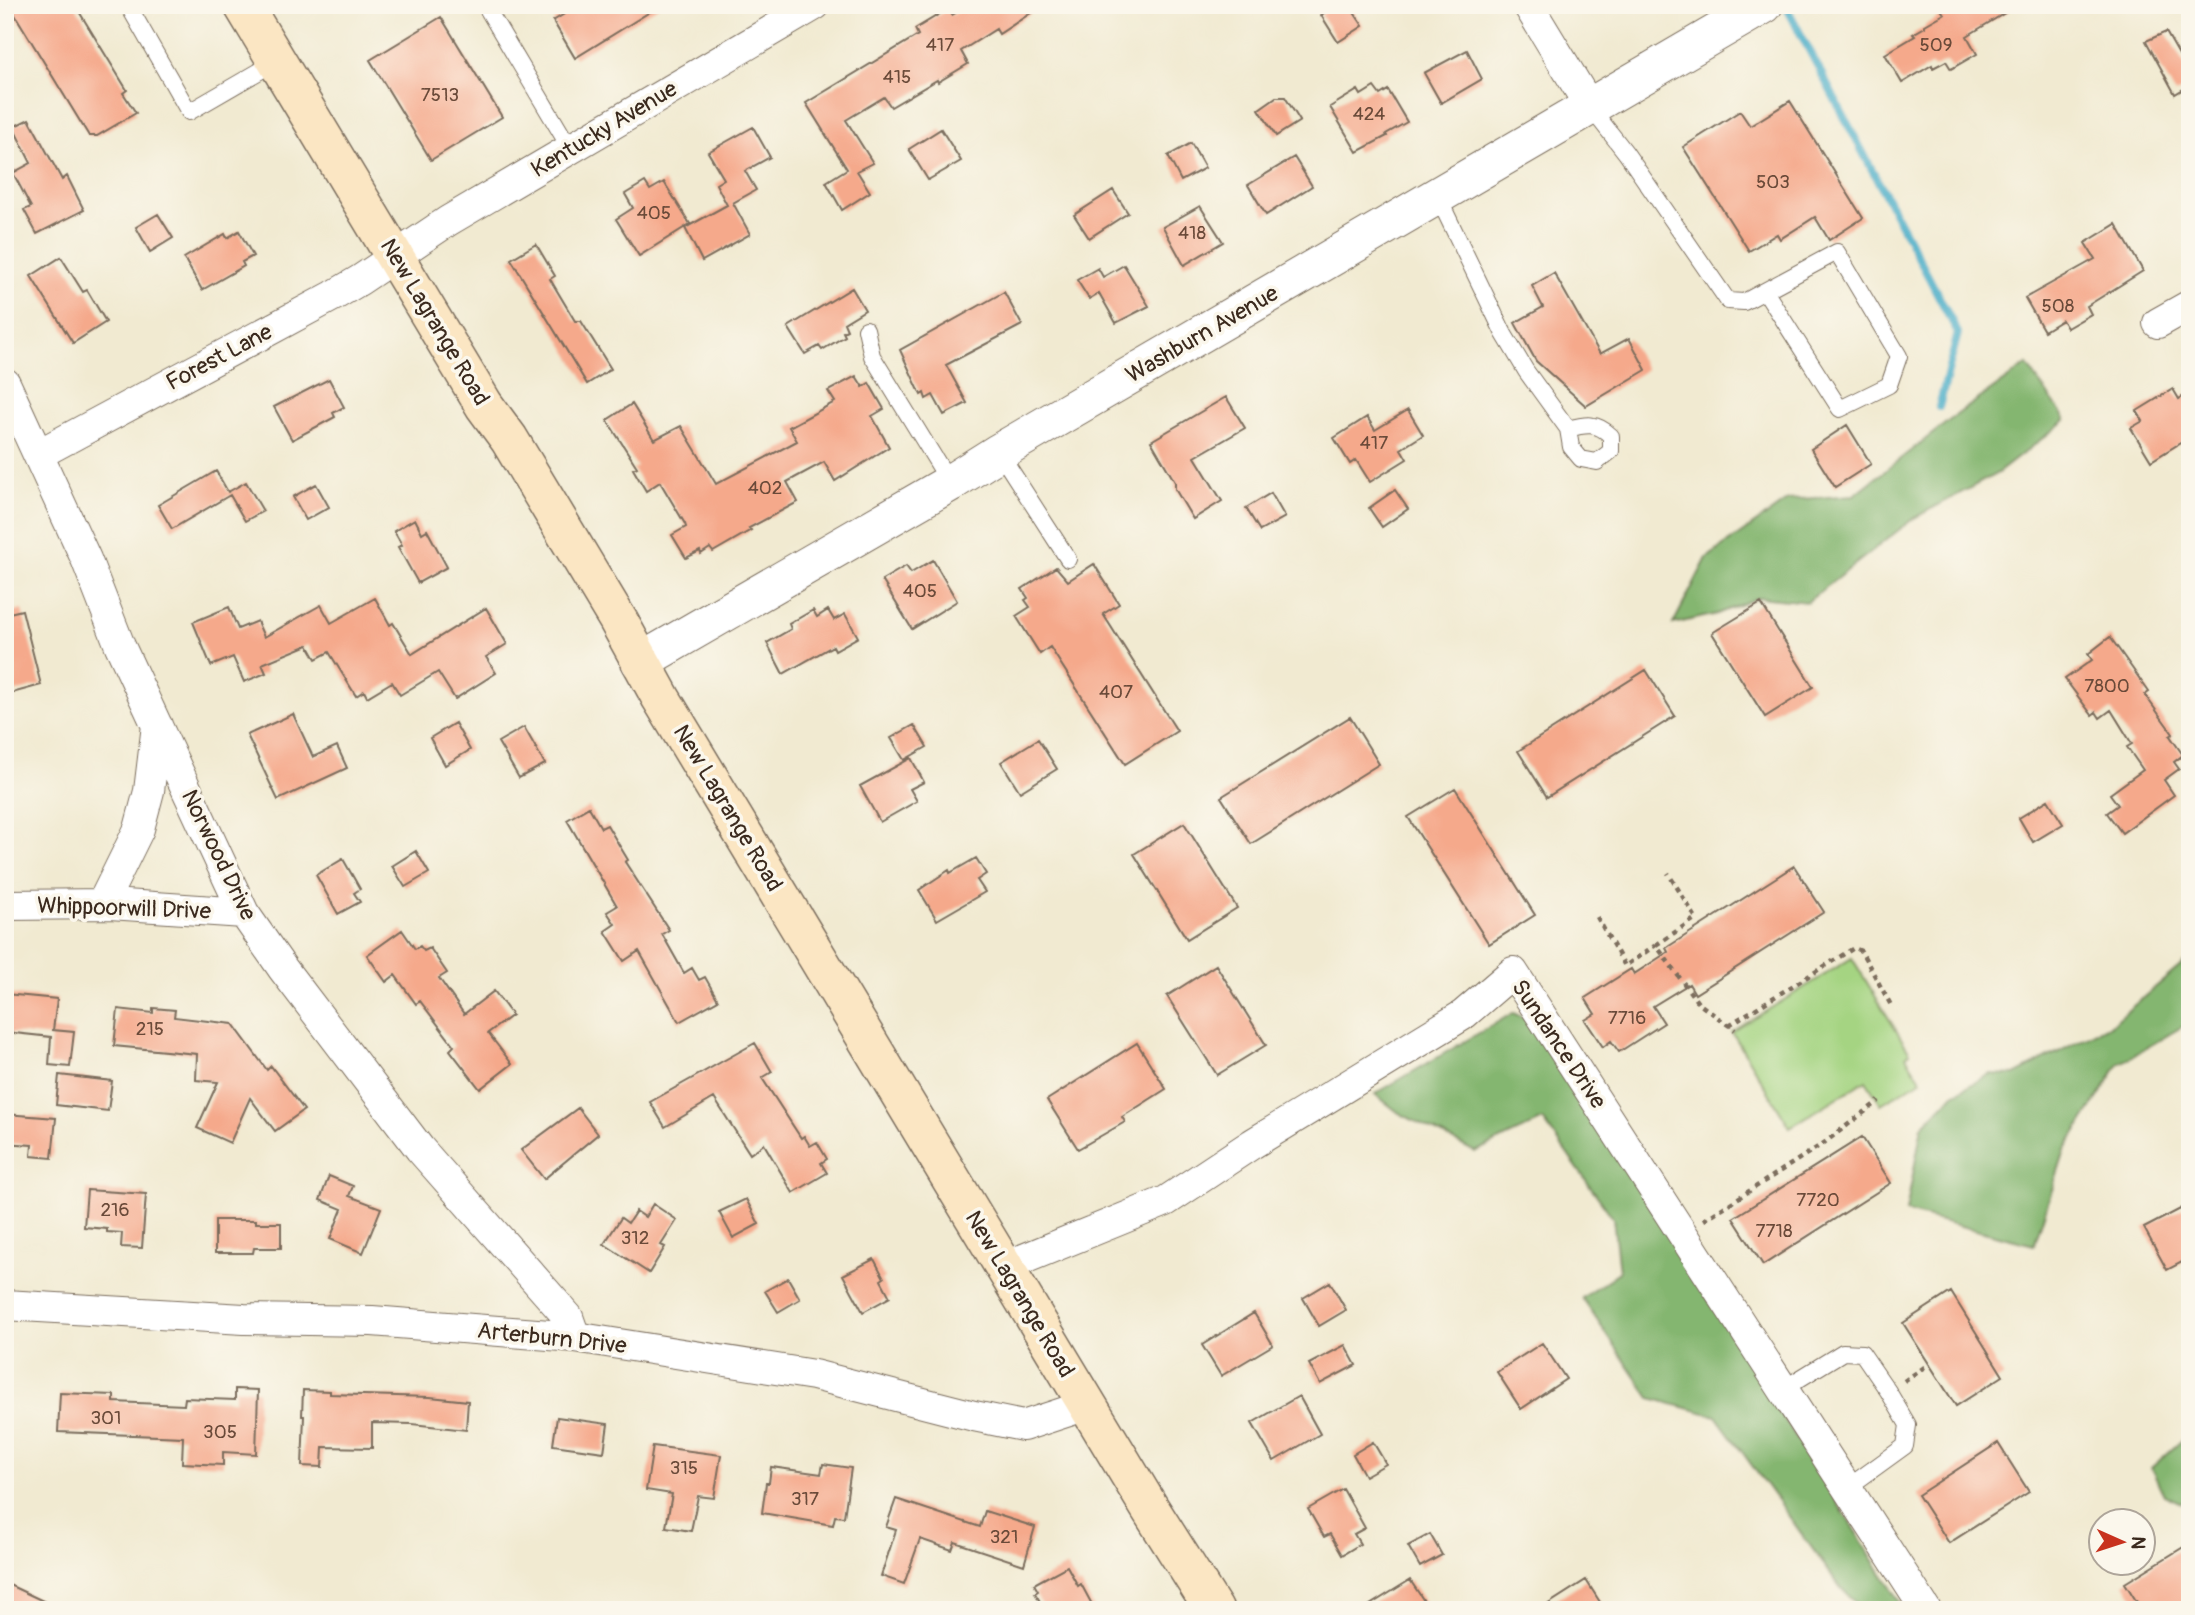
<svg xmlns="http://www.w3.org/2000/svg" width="2195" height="1615" font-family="Pangolin,sans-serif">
<rect width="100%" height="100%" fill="#fbf7ec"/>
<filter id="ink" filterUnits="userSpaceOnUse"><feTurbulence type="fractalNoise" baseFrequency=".0143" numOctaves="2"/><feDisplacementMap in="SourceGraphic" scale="14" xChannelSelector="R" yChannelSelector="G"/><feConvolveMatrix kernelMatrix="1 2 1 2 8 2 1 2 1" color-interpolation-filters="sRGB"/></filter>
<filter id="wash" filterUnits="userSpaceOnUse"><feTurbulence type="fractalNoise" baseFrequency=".00686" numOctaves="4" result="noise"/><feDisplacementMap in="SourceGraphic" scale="28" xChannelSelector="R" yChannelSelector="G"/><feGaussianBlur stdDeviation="1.57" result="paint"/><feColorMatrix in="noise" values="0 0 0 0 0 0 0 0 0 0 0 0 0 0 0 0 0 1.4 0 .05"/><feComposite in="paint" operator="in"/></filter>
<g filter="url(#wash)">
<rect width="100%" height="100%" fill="#f1ead1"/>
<!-- green -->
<path fill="#a5d482" stroke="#707f50" stroke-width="2" d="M1852,958L1910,1053L1906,1056L1921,1080L1881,1104L1866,1080L1790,1127L1732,1032Z"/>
<!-- forest -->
<path fill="#84b670" stroke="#607047" stroke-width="2" d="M2027,365L2066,420L1998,473L1914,518L1807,602L1759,597L1717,614L1673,624L1707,558L1788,500L1854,495L1959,413Z
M2190,958V1022L2119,1064L2065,1150L2034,1245L1906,1212L1922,1126L1954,1094L1990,1074L2015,1075L2112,1024Z
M1513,1013L1534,1022L1905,1610H1863L1841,1588L1716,1416L1650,1398L1582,1298L1619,1272L1613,1218L1543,1120L1475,1152L1399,1113L1375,1094Z
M2190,1433V1507L2164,1495L2151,1468Z"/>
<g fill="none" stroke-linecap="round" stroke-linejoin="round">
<!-- stream -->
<path stroke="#49adc8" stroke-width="8" d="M1788,10L1958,333L1939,407"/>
</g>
<g id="blocks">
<!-- building -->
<path fill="#f5a98b" d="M9,5H75L127,90L123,93L136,113L97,136H89Z
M579,5H661L575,58L553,21Z
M970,5H1043L999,34L996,29L961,51L968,64L938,82L937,80L891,107L884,97L846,120L873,163L857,171L870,192L842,210L826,182L847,169L806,103L918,35L915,29L948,9L952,15Z
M1337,5H1349L1363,26L1338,42L1321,15Z
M1938,5H2018L1967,36L1977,54L1951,69L1946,61L1933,68L1932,65L1902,83L1885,54L1915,36L1913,34L1925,27V25L1944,14Z
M441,17L502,117L431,160L370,60Z
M2166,32L2190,74V85L2175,94L2146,41Z
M1467,50L1482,79L1441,103L1424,73Z
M1374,87L1380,95L1388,90L1407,122L1386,134L1387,136L1357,152L1330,107L1358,90L1361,95Z
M1276,97H1285L1300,121L1276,136L1259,109Z
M1790,101L1863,218L1829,240L1815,217L1780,239L1777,234L1749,251L1683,147L1740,111L1750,126Z
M29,119L62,180L67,176L84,210L37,234L24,210L31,207L13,173L31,163L13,127Z
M753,127L770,157L745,171L756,190L733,203L750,234L702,261L685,228L727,205L716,184L724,179L708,152Z
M941,129L961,161L928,180L909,149Z
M1191,143L1205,168L1181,181L1168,156Z
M1294,157L1312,186L1266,215L1248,185Z
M645,182L650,190L664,182L690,224L639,256L616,219L633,208L625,194Z
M1113,190L1128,213L1089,238L1074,215Z
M1200,206L1223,242L1184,265L1163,227Z
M158,214L173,238L150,252L136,227Z
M2116,224L2143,271L2087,306L2091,314L2067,328L2062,320L2044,331L2025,298L2095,259L2085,243Z
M239,231L253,256L242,262L244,266L202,290L184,258L225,234L227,238Z
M536,244L555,276L550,279L575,321H581L611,369L587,384L511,259Z
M61,257L83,292L87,290L106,322L73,343L31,276Z
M1124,265L1149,306L1116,323L1099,293L1089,299L1077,280L1098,268L1103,277Z
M1554,273L1600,354L1629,338L1646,370L1586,406L1536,361L1515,323L1543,307L1532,286Z
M852,288L865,310L844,323L847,330L843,332L845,336L822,350L819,346L805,354L788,327Z
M1004,292L1022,325L946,365L967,403L944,415L933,395L926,399L924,393L921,395L900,350Z
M856,376L863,387L869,383L884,409L872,416L889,447L835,481L824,462L787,482L798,502L749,528L751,530L713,552L710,548L701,554L700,551L686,558L672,535L686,527L685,524L660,482L646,491L633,469L637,467L607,420L632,404L654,440L681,426L716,484L797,441L789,427L835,402L828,391Z
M329,379L344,407L333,413L335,417L292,440L274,407Z
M2173,389L2179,399L2190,392V437L2151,461L2131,428L2143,421L2137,411Z
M1226,397L1245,428L1195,457L1222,501L1193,519L1175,489V482L1151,441Z
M1408,410L1423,435L1401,449L1407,459L1370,482L1356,460L1350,464L1334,438L1367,417L1375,430Z
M1847,425L1871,464L1835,487L1811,449Z
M216,471L228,492L246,482L263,511L245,521L230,495L172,529L158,505Z
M316,484L329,507L306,520L293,497Z
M1395,490L1408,509L1382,527L1369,508Z
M1271,493L1285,517L1260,531L1246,508Z
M415,519L422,533L427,530L447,567L418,583L398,547L402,545L394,531Z
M933,560L957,601L912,629L882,580L906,566L911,573Z
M1094,564L1119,604L1103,614L1177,731L1125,764L1050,647L1040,654L1016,616L1030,607L1025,600L1028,598L1022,589L1056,567L1068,581Z
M375,598L390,625L393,623L412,654L486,608L507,644L486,657L496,673L455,699L438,672L400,695L392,682L367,697L364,691L356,696L329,652L316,659L308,645L262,664L266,673L244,682L233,657L211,666L193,622L229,607L238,629L257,621L264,637L321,605L331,623Z
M1761,603L1813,687L1765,717L1712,633Z
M22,610L41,685L5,695V614Z
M813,610L817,617L828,610L834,620L845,614L858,637L835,650L833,646L783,674L767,643L791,629L789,624Z
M2110,637L2149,692L2145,695L2173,734L2170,736L2183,755L2174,762L2179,769L2164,780L2174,795L2122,833L2107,813L2118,805L2110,794L2143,770L2127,747L2132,744L2111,710L2100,718L2096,712L2092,715L2065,679L2092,660L2088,654Z
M1646,670L1675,716L1547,797L1518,751Z
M293,714L313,757L337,746L347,768L278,800L247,735Z
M1350,717L1379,764L1251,844L1221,797Z
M455,723L470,750L445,765L430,738Z
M914,725L927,747L904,760L891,738Z
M524,727L545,764L519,778L498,742Z
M1038,739L1057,769L1020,792L1001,762Z
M911,758L924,782L910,789L917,801L880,822L860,786Z
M1455,788L1535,915L1489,944L1408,817Z
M2048,800L2063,824L2033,842L2019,818Z
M589,807L601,828L607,825L628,860L625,862L669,930L662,934L684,973L692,968L699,980L705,977L718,1000L679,1022L639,951L624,961L605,931L615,924L607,912L617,906L567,820Z
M1184,823L1237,908L1187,939L1134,854Z
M416,851L429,873L405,887L392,866Z
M976,858L986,874L977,880L985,892L937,920L919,890L949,870L950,873Z
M343,859L360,889L354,893L360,902L338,914L316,875Z
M1794,866L1824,912L1695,994L1689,984L1653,1006L1664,1023L1619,1052L1611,1041L1603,1047L1585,1020L1595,1014L1585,998L1631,969L1634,974L1668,952L1666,948Z
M402,930L415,949L420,946L424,951L430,948L447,973L439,978L464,1014L494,991L512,1015L488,1033L512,1064L480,1089L450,1050L454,1046L420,1001L416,1004L395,975L386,982L367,955Z
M1216,965L1266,1045L1217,1075L1167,996Z
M5,994L57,999L53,1030L74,1032L70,1067L49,1065L51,1037L5,1032Z
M153,1008L175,1010L174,1017L233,1024L267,1070L271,1066L304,1110L275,1131L250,1098L230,1143L197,1128L218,1082L196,1080L197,1054L114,1046L118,1009L153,1013Z
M755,1043L772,1072L762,1078L801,1138L804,1136L810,1146L817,1142L827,1159L821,1163L827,1173L793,1193L764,1144L750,1154L714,1098L665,1127L650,1102Z
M1137,1043L1166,1089L1122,1117L1125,1122L1078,1149L1047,1100Z
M59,1075L112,1081L108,1111L56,1105Z
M578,1108L598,1134L544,1179L521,1150Z
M5,1114L56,1118L52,1158L31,1156L32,1145L5,1143Z
M1862,1137L1891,1183L1763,1265L1733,1218Z
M329,1176L353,1186L349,1196L381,1208L363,1253L330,1239L342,1209L320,1200Z
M87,1190L146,1194L142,1248L121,1247L122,1233L107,1232V1229L84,1227Z
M746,1199L759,1224L733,1238L719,1212Z
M653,1204L677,1220L661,1245L665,1247L649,1273L604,1244L621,1218L628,1223L636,1211L645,1217Z
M2190,1204V1258L2167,1270L2144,1228Z
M215,1220H256V1223H281V1248H254L253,1253H215Z
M874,1259L884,1278L881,1280L890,1297L863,1312L843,1275Z
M788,1278L800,1299L778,1312L765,1291Z
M1330,1282L1346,1310L1319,1326L1303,1298Z
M1951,1292L2003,1376L1956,1406L1903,1323Z
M1254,1313L1273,1345L1221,1376L1202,1345Z
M1542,1343L1566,1379L1521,1409L1497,1372Z
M1345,1345L1356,1365L1320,1384L1309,1364Z
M235,1389L258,1390L256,1454L223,1452V1465L182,1463L183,1437L58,1432L60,1393L114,1395V1402L184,1405L185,1398L235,1400Z
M303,1390L330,1391V1394L430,1397L468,1401L466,1430L412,1424L372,1423V1448L323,1447L322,1467L302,1466L304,1416H302Z
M1299,1396L1320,1434L1274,1461L1252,1423Z
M557,1417L608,1424L604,1452L553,1445Z
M1373,1442L1386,1464L1365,1476L1353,1454Z
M1998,1443L2029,1492L1949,1543L1918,1495Z
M653,1446L721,1455L714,1498L698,1496L691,1531L666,1527L672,1494L646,1490Z
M823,1464L851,1468L844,1517L835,1516L833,1525L762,1513L766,1483H769L771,1467L821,1474Z
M1343,1489L1365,1528L1354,1534L1360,1544L1342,1555L1330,1534L1324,1537L1308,1509Z
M896,1499L980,1527L985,1511L1035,1527L1024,1565L955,1542L952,1550L920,1539L904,1584L881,1576L896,1530L886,1527Z
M1430,1534L1442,1555L1420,1567L1408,1546Z
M2190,1543V1610H2142L2125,1583Z
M1067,1566L1078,1586L1081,1584L1095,1610H1045L1035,1593L1038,1591L1034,1584Z
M1410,1580L1430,1610H1362Z
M1586,1580L1605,1610H1539Z
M5,1583L62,1610H5Z"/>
</g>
</g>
<g filter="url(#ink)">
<use href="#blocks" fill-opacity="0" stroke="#7b6d5d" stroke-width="2"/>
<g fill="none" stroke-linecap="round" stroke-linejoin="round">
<defs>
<path id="service" d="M128,5L189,112L277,61
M485,5L570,148
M1590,107L1626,153L1728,301L1744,302L1837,252L1899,356L1889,385L1840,409L1765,291
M1438,197L1504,334L1526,371L1568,429L1571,447L1581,459L1597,462L1611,451V436C1597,422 1586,424 1568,429
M866,329L872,356L950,483
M999,452L1068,559
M1783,1389L1843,1352L1862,1353L1888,1391L1908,1425L1905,1446L1847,1488"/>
<path id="minor" d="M1528,5L1590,107
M2158,323L2190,305
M5,383L86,559L120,646L244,913L283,969L420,1149L568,1317L575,1337
M39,454L333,296L360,280L448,221L815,5
M102,904L139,829L149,791L157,725
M5,905L110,904L244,913
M1004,1267L1166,1201L1252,1144L1463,1015L1513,972L1926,1610
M5,1305L244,1319L372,1321L575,1337L814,1375L974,1416L1023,1426L1087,1405"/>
<path id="tertiary" d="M640,662L950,483L999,452L1764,5"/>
<path id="secondary" d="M243,5L484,405L509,439L618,620L661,698L1149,1507L1214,1610"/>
</defs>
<!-- service casing -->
<use href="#service" stroke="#7b6d5d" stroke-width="18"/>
<!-- minor casing -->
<use href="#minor" stroke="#7b6d5d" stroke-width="32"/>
<!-- tertiary casing -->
<use href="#tertiary" stroke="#7b6d5d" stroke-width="39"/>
<!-- secondary casing -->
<use href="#secondary" stroke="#7b6d5d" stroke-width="41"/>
<!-- path -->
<path stroke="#7b6d5d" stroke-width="4.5" stroke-dasharray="5 5" stroke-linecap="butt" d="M1597,917L1625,966L1656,945L1698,1003L1735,1030
M1656,945L1696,918L1668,873
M1729,1025L1854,948L1861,951L1892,1007
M1704,1220L1824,1143L1879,1101
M1904,1381L1929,1364"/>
<!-- service -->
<use href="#service" stroke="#fff" stroke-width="16"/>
<!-- minor -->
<use href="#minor" stroke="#fff" stroke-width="30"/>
<!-- tertiary -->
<use href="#tertiary" stroke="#fff" stroke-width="37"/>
<!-- secondary -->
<use href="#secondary" stroke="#fbe6c3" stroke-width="38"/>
</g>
</g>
<g text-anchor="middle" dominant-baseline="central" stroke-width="7" stroke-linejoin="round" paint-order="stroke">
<!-- number labels -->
<g font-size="19" fill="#6a4a39">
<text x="940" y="45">417</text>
<text x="1936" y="45">509</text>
<text x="897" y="77">415</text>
<text x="440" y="95">7513</text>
<text x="1369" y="114">424</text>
<text x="1773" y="182">503</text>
<text x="654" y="213">405</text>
<text x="1192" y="233">418</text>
<text x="2058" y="306">508</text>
<text x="1374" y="443">417</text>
<text x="765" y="488">402</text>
<text x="920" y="591">405</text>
<text x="2107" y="686">7800</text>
<text x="1116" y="692">407</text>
<text x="1627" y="1018">7716</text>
<text x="150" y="1029">215</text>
<text x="1818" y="1200">7720</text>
<text x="115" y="1210">216</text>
<text x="1774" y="1231">7718</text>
<text x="635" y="1238">312</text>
<text x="106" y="1418">301</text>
<text x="220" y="1432">305</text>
<text x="684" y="1468">315</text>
<text x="805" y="1499">317</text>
<text x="1004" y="1537">321</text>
</g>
<!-- street labels -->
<g font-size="23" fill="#3b2a1e" stroke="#fbf7ec">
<text transform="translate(604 129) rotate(-31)">Kentucky Avenue</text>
<text transform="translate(435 322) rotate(59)">New Lagrange Road</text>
<text transform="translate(1202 334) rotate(-30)">Washburn Avenue</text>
<text transform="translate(219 357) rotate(-28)">Forest Lane</text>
<text transform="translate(728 808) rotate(59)">New Lagrange Road</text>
<text transform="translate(219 855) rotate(64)">Norwood Drive</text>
<text transform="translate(124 908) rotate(2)">Whippoorwill Drive</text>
<text transform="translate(1559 1044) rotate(56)">Sundance Drive</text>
<text transform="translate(1020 1294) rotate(59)">New Lagrange Road</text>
<text transform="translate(552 1338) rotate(6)">Arterburn Drive</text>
</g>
</g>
<!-- margin -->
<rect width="2195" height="1615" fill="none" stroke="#fbf7ec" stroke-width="28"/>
<!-- north arrow -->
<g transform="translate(2122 1542) rotate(93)"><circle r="33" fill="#fbf7ec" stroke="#aea59a" stroke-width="2"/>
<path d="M0-5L12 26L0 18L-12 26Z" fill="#c8321e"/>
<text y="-10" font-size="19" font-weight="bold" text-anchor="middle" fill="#3b2a1e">N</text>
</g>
</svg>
